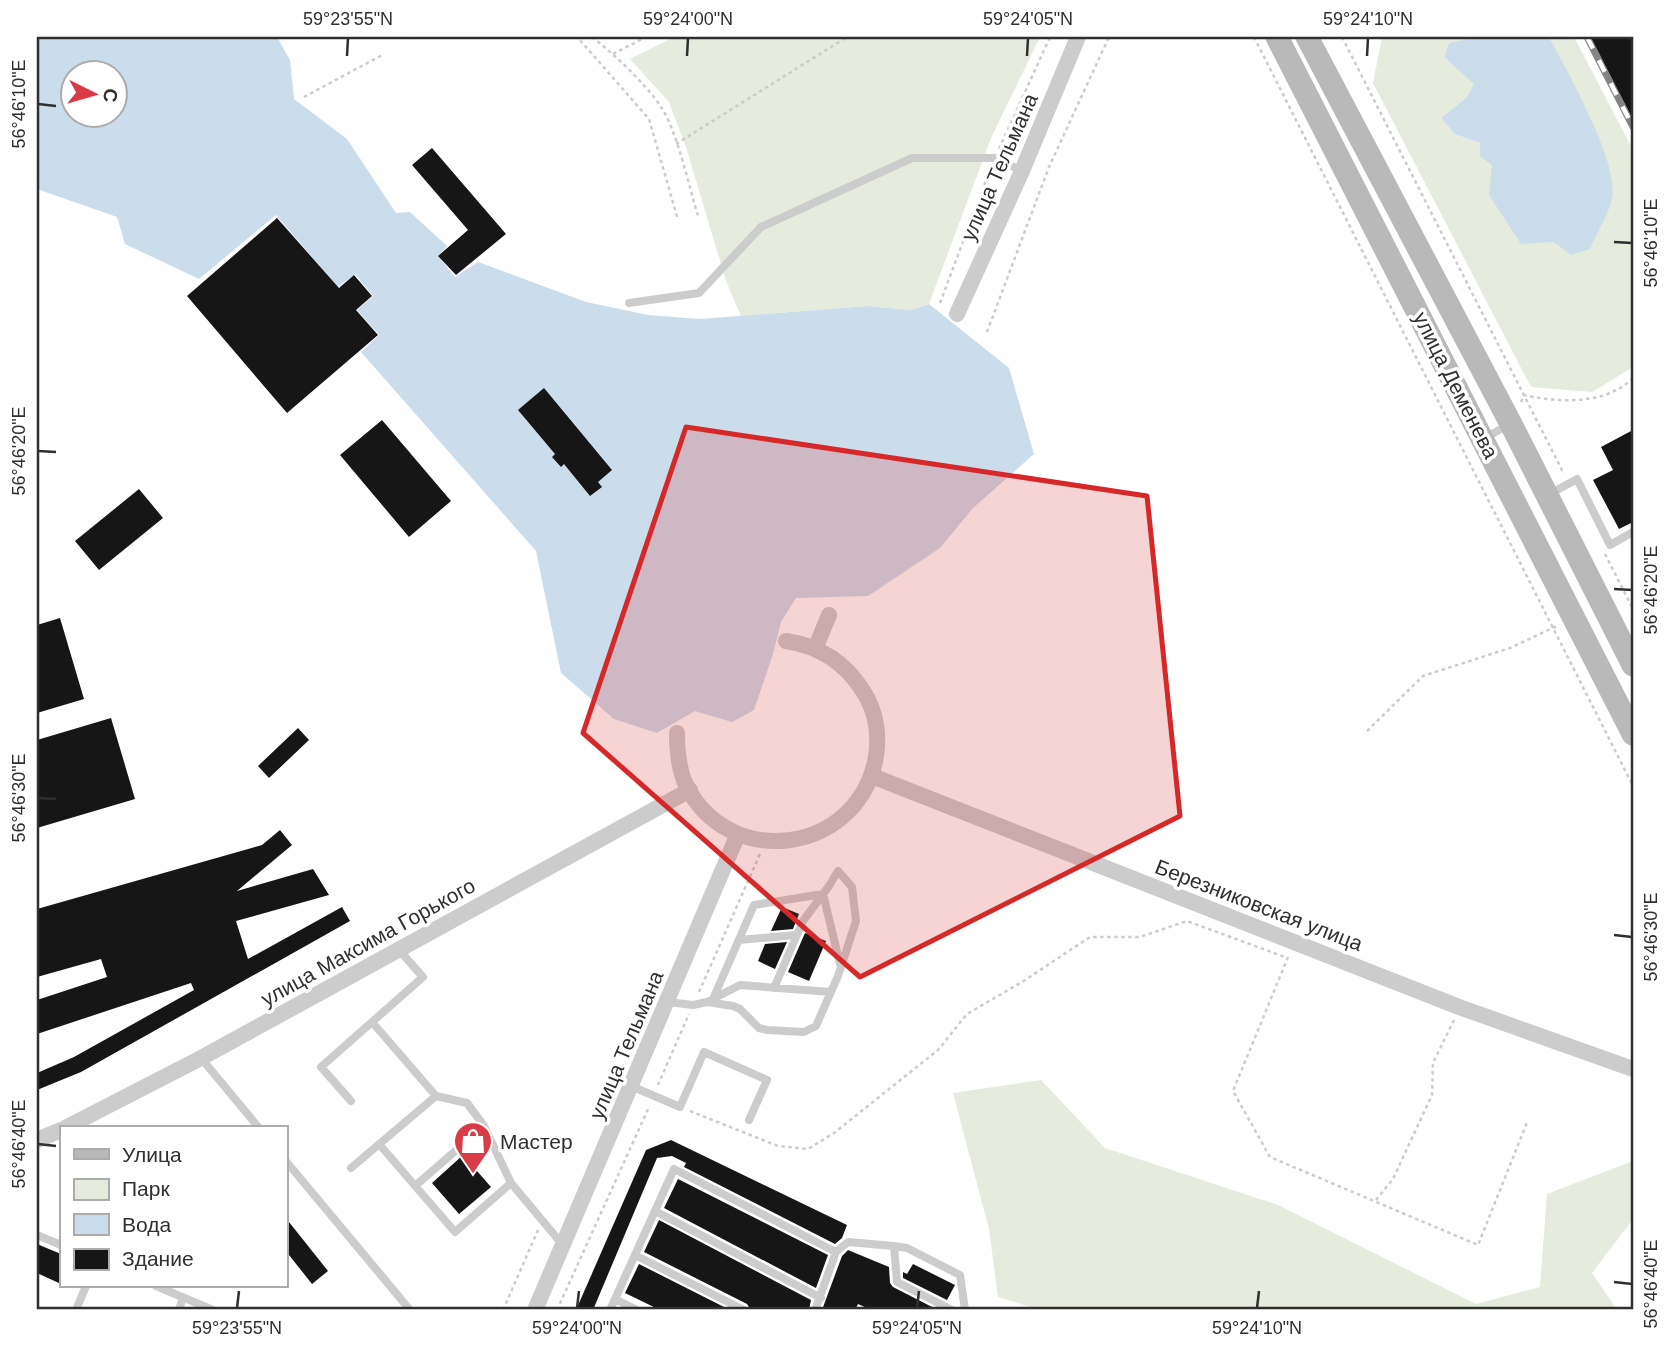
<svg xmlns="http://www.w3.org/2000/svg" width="1670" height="1347" font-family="Arial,sans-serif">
<rect width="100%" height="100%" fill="#fff"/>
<!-- green -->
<path fill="#e5ebdd" d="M674,37H1040L991,138L929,304L911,310L868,306L741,316L726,281L687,150L669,102L630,59Z
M1382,37H1476L1449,43L1444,57L1475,84L1467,97L1441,118L1455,134L1480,143L1591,119L1549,37H1574L1633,150V367L1592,392L1531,387L1373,83Z
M1041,1080L1105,1148L1278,1205L1476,1304L1540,1287L1547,1194L1633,1161V1219L1592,1273L1617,1310H1041L998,1297L989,1229L953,1093Z"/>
<!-- water -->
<path fill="#cbddea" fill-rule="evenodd" d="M37,37H277L290,60L294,99L347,139L396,213L410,212L447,246L438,256L455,277L478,262L586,302L648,315L700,319L868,306L911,310L929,304L1009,368L1034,454L973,508L940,548L868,596L796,598L781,622L773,654L754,710L732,722L695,711L657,733L614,719L561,673L536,551L361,352L379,335L357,310L373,296L355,274L338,287L276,215L199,279L125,244L117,217L37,189ZM74,74H116V116H74Z
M1476,37H1549C1567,71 1620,163 1612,199C1608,215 1597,233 1590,249L1571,255L1554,242L1521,244L1489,195L1492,165L1480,156V143L1455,134L1441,118L1467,97L1474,84L1444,57L1449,43Z"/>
<!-- building -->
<path fill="#161616" d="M1590,37H1633V120Z
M432,148L506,234L456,275L438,256L468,230L412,165Z
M277,218L339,288L354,275L372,296L356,310L378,335L287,413L187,296Z
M544,388L612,470L598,482L602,487L590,496L564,464L561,467L552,457L555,454L518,410Z
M382,420L451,501L409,537L340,455Z
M1633,430V522L1619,529L1593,480L1613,470L1601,447Z
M139,489L163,518L99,570L75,541Z
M60,618L84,699L37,713V625Z
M111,718L135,799L37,828V740Z
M298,728L309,740L269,778L258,766Z
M280,830L292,845L237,891L313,869L329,895L236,921L248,959L342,907L350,921L81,1072L37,1090V1073L74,1057L194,990L191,983L37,1034V1000L107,977L101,959L37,977V909L262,845Z
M782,907L799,914L793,929L771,931Z
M805,933L826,941L809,981L788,972Z
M787,942L775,969L758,961L765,944Z
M671,1140L847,1225L842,1238L835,1244L684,1167L686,1163L672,1156L657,1158L593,1310H576L646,1150Z
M463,1155L491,1187L459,1214L432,1183Z
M678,1179L828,1255L816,1288L664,1208Z
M285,1217L328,1271L312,1284L285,1250Z
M659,1220L811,1300L809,1310H751L747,1304L644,1252Z
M37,1244L61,1254V1284L37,1273Z
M848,1250L889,1267L890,1283L893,1287L938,1310H871L858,1304L855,1310H822L842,1256Z
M639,1264L730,1310H660L625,1293Z
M913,1264L955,1285L947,1300L903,1278V1272L907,1274Z"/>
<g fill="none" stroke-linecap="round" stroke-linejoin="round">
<!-- path -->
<path stroke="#ccc" stroke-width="2.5" stroke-dasharray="3.5 3.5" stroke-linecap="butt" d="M574,37L579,39L649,119L678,220
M592,37C615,55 645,83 661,107C677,130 689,187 698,216
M1254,37L1633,786
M1342,37L1564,474
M414,38L417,37
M613,54L646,37
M304,97L384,54
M676,144L847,37
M999,149L1050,37
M940,303L991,167
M987,332L1049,167L1109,37
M1521,402L1524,395C1559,403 1606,405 1633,378
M1605,554L1633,609
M1367,731L1423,676L1510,648L1559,625
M1288,957L1233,1091L1270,1157L1478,1245L1528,1120
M699,992L760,854
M658,1085L689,1014
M690,1111L778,1146L808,1149L834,1133L938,1050L967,1014L1022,982L1090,937H1140L1187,921L1285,957V956
M1376,1200L1393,1179L1432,1095L1433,1063L1454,1020
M503,1310L538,1230
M557,1310L649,1107"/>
<!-- lane -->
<path stroke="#ccc" stroke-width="8" d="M629,303L699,293L761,227L912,158H995L1022,171
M1483,439L1508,425
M1548,495L1577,479L1610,545L1633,532
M739,940L796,935
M713,999L754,905L823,894L840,964
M668,1002L693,1005L707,1002L740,985L831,992
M707,1002L733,1006L740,1009L759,1028L767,1030L804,1032L816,1026L838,976L856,921L852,887L838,871L829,886L803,921L774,988
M372,1022L436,1096L467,1103L484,1126L511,1183L562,1244
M201,1058L259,1128
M631,1086L680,1107L704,1052L767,1080L749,1120
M351,1101L321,1067L423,977L399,950
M379,1144L455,1232L511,1183
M285,1160L410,1310
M351,1168L436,1096
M415,1186L484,1126
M655,1211L821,1298
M37,1235L61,1245
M894,1246L907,1248L960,1275L965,1310
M635,1255L744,1310
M156,1286L213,1310
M615,1299L637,1310
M76,1310L86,1286
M179,1310L183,1297
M610,1310L674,1169L836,1252
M815,1310L836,1252L848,1242L894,1246L897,1282L952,1310"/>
<!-- street -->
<path stroke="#ccc" stroke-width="16" d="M957,314L1022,171L1078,37
M815,649L829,615
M677,733C677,750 678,768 686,785C728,870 854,855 875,762C880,738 877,712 863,691C845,662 819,646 786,641
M872,776L1459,1007L1633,1069
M65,1128L201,1058L690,790
M37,1140L61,1130
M535,1310L738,834"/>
<!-- secondary -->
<path stroke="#b9b9b9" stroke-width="23" d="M1277,37L1633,734
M1307,37L1511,424L1633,665"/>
<defs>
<path id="rail" d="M1587,37L1633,127"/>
</defs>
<!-- rail casing -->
<use href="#rail" stroke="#848484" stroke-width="7"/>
<!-- rail -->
<use href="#rail" stroke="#fff" stroke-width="4.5" stroke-dasharray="13" stroke-linecap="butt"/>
</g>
<!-- marked area -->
<path fill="#d62828" fill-opacity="0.2" stroke="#d62828" stroke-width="5" stroke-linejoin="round" d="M686,427L1147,496L1180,816L860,977L583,733Z"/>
<!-- ticks -->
<path fill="none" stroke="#2f2f2f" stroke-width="2.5" d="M347,56L348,38M687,56L688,38M1027,56L1028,38M1367,56L1368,38M38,104L56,106M1614,242L1632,243M38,451L56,452M1614,589L1632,590M38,798L56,799M1614,935L1632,937M38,1144L56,1146M1614,1282L1632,1284M237,1308L239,1291M577,1308L579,1291M917,1308L919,1291M1257,1308L1259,1291"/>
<!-- icons -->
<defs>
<symbol id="shop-pin" viewBox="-11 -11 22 30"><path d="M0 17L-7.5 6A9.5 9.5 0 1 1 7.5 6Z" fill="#da3c47" stroke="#fff"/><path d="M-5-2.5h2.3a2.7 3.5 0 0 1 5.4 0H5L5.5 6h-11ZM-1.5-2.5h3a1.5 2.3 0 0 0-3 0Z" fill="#fff"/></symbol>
</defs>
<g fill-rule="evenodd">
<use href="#shop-pin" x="451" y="1119" width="44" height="60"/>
</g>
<g text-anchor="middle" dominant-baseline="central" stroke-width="7" stroke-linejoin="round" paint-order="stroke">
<!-- street labels -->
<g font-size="21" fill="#2f2f2f" stroke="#fff">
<text transform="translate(999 167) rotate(-66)">улица Тельмана</text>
<text transform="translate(1456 385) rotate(63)">улица Деменева</text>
<text transform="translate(1259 905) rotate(21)">Березниковская улица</text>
<text transform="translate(368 942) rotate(-29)">улица Максима Горького</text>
<text transform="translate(626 1045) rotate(-67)">улица Тельмана</text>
</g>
<!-- poi labels -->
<g font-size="21" fill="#2f2f2f" stroke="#fff" text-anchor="start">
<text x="500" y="1141">Мастер</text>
</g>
</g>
<!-- border -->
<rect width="1670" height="1347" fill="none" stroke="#ffffff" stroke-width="77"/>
<!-- legend -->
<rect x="60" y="1126" width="228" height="161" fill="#ffffff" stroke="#acacac" stroke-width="2"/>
<rect x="74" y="1149" width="35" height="10" fill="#b9b9b9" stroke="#acacac" stroke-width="2"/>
<text x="122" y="1162" font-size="21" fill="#2f2f2f">Улица</text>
<rect x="74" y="1179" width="35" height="21" fill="#e5ebdd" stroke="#acacac" stroke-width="2"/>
<text x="122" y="1196" font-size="21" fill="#2f2f2f">Парк</text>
<rect x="74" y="1214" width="35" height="21" fill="#cbddea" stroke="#acacac" stroke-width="2"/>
<text x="122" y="1232" font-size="21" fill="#2f2f2f">Вода</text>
<rect x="74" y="1249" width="35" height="21" fill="#161616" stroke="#acacac" stroke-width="2"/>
<text x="122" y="1266" font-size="21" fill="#2f2f2f">Здание</text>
<!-- north arrow -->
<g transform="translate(94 94) rotate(95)"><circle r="33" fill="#ffffff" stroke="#acacac" stroke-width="2"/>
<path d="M0-5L12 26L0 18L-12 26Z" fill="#da3c47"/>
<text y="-10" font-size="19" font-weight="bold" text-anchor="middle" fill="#2f2f2f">С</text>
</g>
<rect x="38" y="38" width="1594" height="1270" fill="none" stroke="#2f2f2f" stroke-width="2.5"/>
<g font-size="18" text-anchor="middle" fill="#2f2f2f">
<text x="348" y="25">59°23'55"N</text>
<text x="688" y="25">59°24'00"N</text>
<text x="1028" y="25">59°24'05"N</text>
<text x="1368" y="25">59°24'10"N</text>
<text transform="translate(19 104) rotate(-90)" y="6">56°46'10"E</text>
<text transform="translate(1651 243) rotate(-90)" y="6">56°46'10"E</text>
<text transform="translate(19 451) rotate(-90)" y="6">56°46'20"E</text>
<text transform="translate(1651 590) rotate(-90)" y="6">56°46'20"E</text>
<text transform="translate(19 798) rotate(-90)" y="6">56°46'30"E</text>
<text transform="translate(1651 937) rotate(-90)" y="6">56°46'30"E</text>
<text transform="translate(19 1144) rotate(-90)" y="6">56°46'40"E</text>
<text transform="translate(1651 1284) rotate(-90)" y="6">56°46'40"E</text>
<text x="237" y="1334">59°23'55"N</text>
<text x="577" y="1334">59°24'00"N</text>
<text x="917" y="1334">59°24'05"N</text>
<text x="1257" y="1334">59°24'10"N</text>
</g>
</svg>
